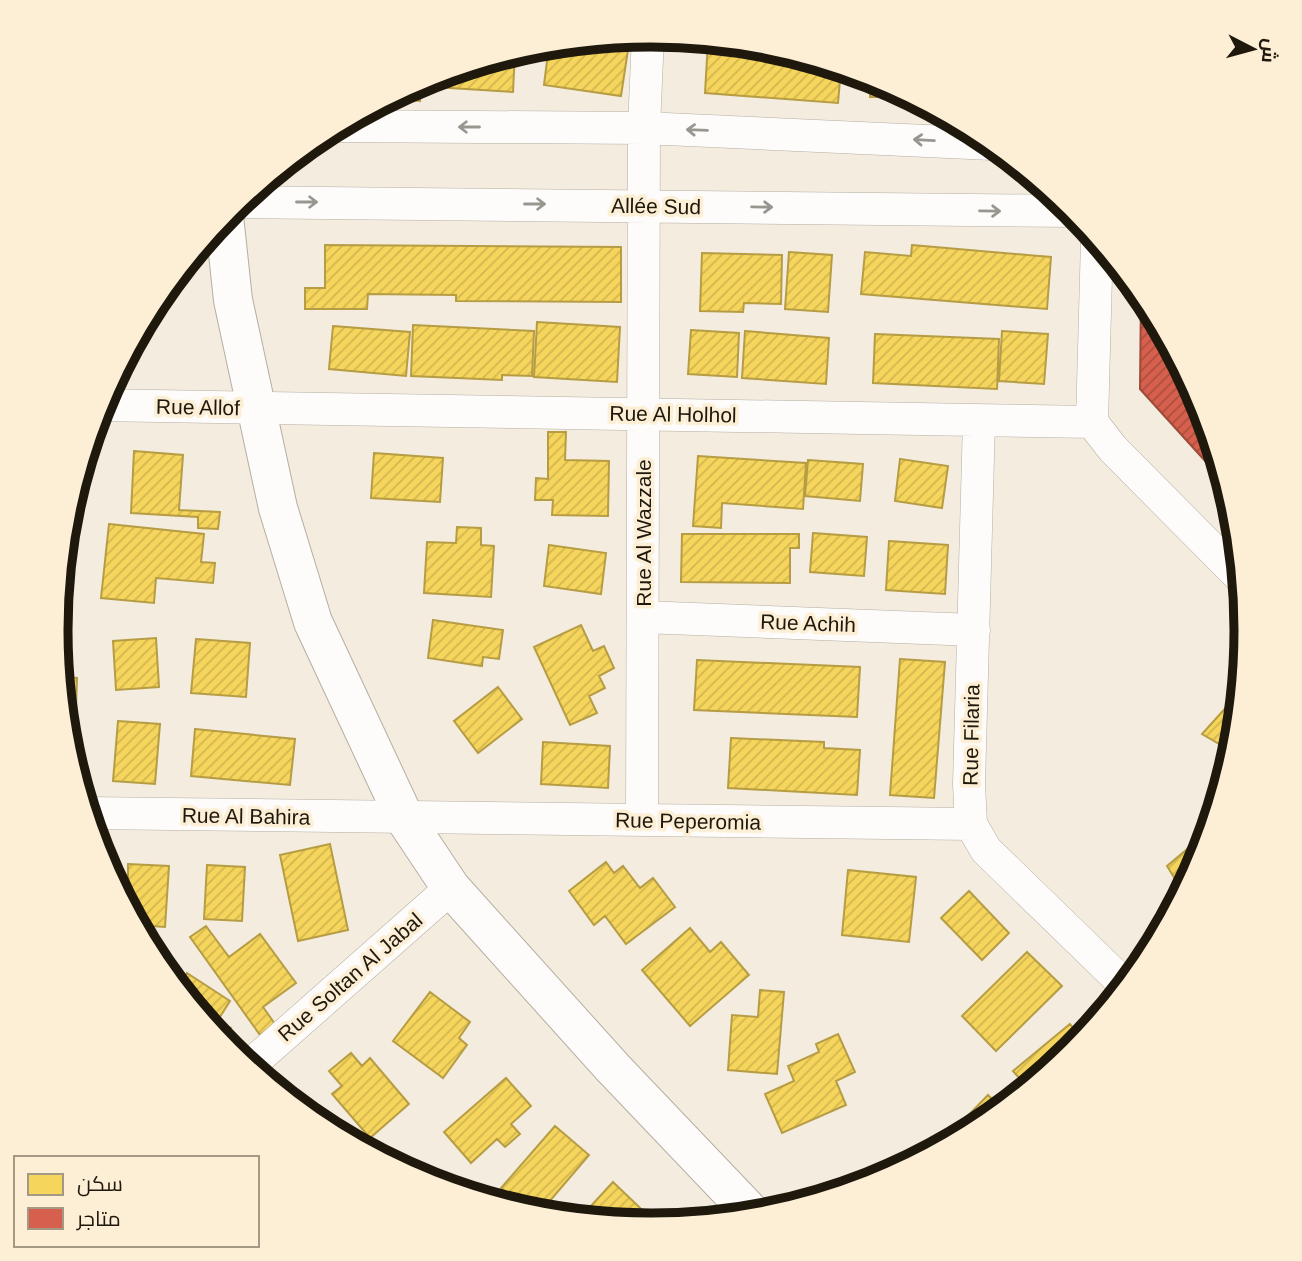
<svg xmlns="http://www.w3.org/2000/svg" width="1302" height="1261" font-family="Arial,Cairo,sans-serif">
<defs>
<pattern id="homes-hatch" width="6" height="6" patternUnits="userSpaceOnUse" patternTransform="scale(1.75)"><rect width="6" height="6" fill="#f6d55c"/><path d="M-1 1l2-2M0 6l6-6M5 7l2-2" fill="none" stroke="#d2b64f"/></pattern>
<pattern id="shops-hatch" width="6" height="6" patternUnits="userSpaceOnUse" patternTransform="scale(1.75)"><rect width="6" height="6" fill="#d6604d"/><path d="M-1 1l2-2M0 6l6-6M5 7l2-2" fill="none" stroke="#ad4e3e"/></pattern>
</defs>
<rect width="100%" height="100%" fill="#f4ecde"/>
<!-- homes -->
<path fill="url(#homes-hatch)" stroke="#b69d44" stroke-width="2" d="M603,40L629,43L621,96L544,85L549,45Z
M708,41L768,47L841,69L838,103L705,93Z
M515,52L513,92L434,87V77Z
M870,78L879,80L911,97H870Z
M422,81L420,101L405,99L404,91Z
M325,245L621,247V302L456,301V295L368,294L367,309H305V288H325Z
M912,245L1051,257L1047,309L861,294L865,252L911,256Z
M789,252L832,255L828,312L785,309Z
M702,253L782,255L781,304L744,303L743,312L700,311Z
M537,322L620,327L617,382L534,377Z
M413,325L534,331L532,376L502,375V380L411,376Z
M333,326L410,332L406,376L329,369Z
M691,330L739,333L737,377L688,374Z
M745,331L829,338L826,384L742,378Z
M1002,331L1048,334L1044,384L999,381Z
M875,334L999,339L997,389L873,383Z
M548,432H566L565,460L609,461L608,516L552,515L553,500H535L536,478L548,479Z
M134,451L183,455L179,510L220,512L218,529L198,528V517L131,513Z
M374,453L443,458L440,502L371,498Z
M698,456L806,463L803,509L722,503L721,528L693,526Z
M900,459L948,466L942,508L895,501Z
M808,460L863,464L860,501L805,496Z
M71,501H75L71,556H63Z
M109,524L204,534L201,562L215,563L213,583L156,578L154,603L101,598Z
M457,527L481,528V545L494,546L491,597L424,593L427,542L456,543Z
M813,533L867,537L864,576L810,572Z
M682,534H799V548H790V583L681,582Z
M889,541L948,545L945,594L886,590Z
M549,545L606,553L601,594L544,586Z
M433,620L503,630L499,659L483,657L482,666L428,658Z
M581,625L593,651L604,646L614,668L599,676L605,688L589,696L597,713L570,725L534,647Z
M156,638L159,687L116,690L113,641Z
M196,639L250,643L246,697L191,693Z
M900,659L945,662L934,798L890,795Z
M697,660L860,667L857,717L694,710Z
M60,677L77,678L74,769L67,746Z
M498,687L522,719L478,753L454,721Z
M1240,692L1235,747L1233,752L1202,734Z
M118,721L160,724L155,784L113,781Z
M195,729L295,739L290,785L191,776Z
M731,738L824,742V748L860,750L857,795L728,788Z
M543,742L610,746L608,788L541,784Z
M1210,830L1201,859L1183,892L1167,866Z
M330,844L348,930L298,941L280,855Z
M606,862L614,873L623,866L640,888L653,878L675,907L626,944L605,916L594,925L569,891Z
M128,864L169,866L165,927L137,925L111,878L128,879Z
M207,865L245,867L242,921L204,919Z
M848,870L916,877L909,942L842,935Z
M969,891L1009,933L982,960L941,918Z
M206,926L229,957L260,934L296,983L263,1007L275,1024L260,1035L190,937Z
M690,928L710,952L721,942L749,975L690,1026L642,970Z
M1027,952L1062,986L996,1051L962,1016Z
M187,973L230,1001L218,1020L231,1028L222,1042L177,988Z
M760,990L784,992L777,1074L728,1070L732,1015L758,1017Z
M430,992L470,1022L459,1038L467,1045L443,1078L393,1041Z
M1070,1024L1082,1039L1072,1052L1028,1088L1013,1071Z
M838,1034L855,1072L836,1081L846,1105L782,1133L765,1094L794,1081L788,1066L819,1052L816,1044Z
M351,1053L362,1066L370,1058L409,1104L370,1138L332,1094L342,1086L329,1071Z
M506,1078L531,1106L511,1124L520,1134L505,1147L497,1139L471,1163L444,1132Z
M988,1095L1002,1109L963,1136L956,1128Z
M555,1126L589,1155L538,1215L534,1214L501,1188Z
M613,1182L658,1225L579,1219Z"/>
<!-- shops -->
<path fill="url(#shops-hatch)" stroke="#9f4b3a" stroke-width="2" d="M1141,293L1201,403L1226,484L1140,389Z"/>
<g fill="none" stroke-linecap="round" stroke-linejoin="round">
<defs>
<path id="street" d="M337,126L644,128L992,144
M239,202L1074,211
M1097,240L1092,422L1113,449L1241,578
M100,405L1092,422
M979,421L969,784L971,824L986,850L1126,986
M643,617L974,630
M87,813L971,824
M642,820L644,128L648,35
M248,1067L451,888"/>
<path id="secondary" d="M224,216L233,300L278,508L313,622L405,819L451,888L613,1068L754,1216"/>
</defs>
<!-- street casing -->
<use href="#street" stroke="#b5aea3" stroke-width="33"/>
<!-- secondary casing -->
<use href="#secondary" stroke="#b5aea3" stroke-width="40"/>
<!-- street -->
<use href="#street" stroke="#fdfcfa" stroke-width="32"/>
<!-- secondary -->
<use href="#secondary" stroke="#fdfcfa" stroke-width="38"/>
</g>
<!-- one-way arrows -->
<defs><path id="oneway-shaft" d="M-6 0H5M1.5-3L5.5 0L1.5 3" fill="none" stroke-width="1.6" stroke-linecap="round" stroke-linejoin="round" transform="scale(1.75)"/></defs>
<g stroke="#99968f">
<use href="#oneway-shaft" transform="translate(469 127) rotate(-180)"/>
<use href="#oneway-shaft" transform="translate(697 130) rotate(-178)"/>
<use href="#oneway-shaft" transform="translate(924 140) rotate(-177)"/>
<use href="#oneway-shaft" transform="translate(307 202)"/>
<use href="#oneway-shaft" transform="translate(535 204)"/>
<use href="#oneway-shaft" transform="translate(762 207) rotate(1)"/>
<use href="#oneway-shaft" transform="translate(990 211) rotate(1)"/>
</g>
<g text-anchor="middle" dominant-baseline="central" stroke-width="7" stroke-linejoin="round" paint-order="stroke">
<!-- street labels -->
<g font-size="21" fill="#1f190d" stroke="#fdefd5">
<text transform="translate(656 206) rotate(1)">Allée Sud</text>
<text transform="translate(198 407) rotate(1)">Rue Allof</text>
<text transform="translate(673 414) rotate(1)">Rue Al Holhol</text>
<text transform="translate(643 533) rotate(-90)">Rue Al Wazzale</text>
<text transform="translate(808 623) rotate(2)">Rue Achih</text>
<text transform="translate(971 735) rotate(-89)">Rue Filaria</text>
<text transform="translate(246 816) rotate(1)">Rue Al Bahira</text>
<text transform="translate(688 821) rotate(1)">Rue Peperomia</text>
<text transform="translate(350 977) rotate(-41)">Rue Soltan Al Jabal</text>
</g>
</g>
<!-- crop -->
<path d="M0 0H1302V1261H0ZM68 630a583 583 0 1 1 1166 0a583 583 0 1 1-1166 0Z" fill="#fdefd5" fill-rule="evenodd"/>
<path fill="none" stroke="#1f190d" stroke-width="9" d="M68 630a583 583 0 1 1 1166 0a583 583 0 1 1-1166 0Z"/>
<!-- legend -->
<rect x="14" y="1156" width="245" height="91" fill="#fdefd5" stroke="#a49985" stroke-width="2"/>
<rect x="28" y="1174" width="35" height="21" fill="#f6d55c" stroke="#a49985" stroke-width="2"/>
<text x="77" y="1191" font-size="21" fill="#1f190d">سكن</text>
<rect x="28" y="1208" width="35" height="21" fill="#d6604d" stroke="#a49985" stroke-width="2"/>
<text x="77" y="1226" font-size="21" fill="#1f190d">متاجر</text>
<!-- north arrow -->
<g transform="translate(1253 49) rotate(96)" stroke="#fdefd5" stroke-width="5" paint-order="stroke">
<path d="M0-5L12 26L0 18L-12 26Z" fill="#1f190d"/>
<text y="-10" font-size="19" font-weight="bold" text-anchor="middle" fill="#1f190d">ش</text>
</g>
</svg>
